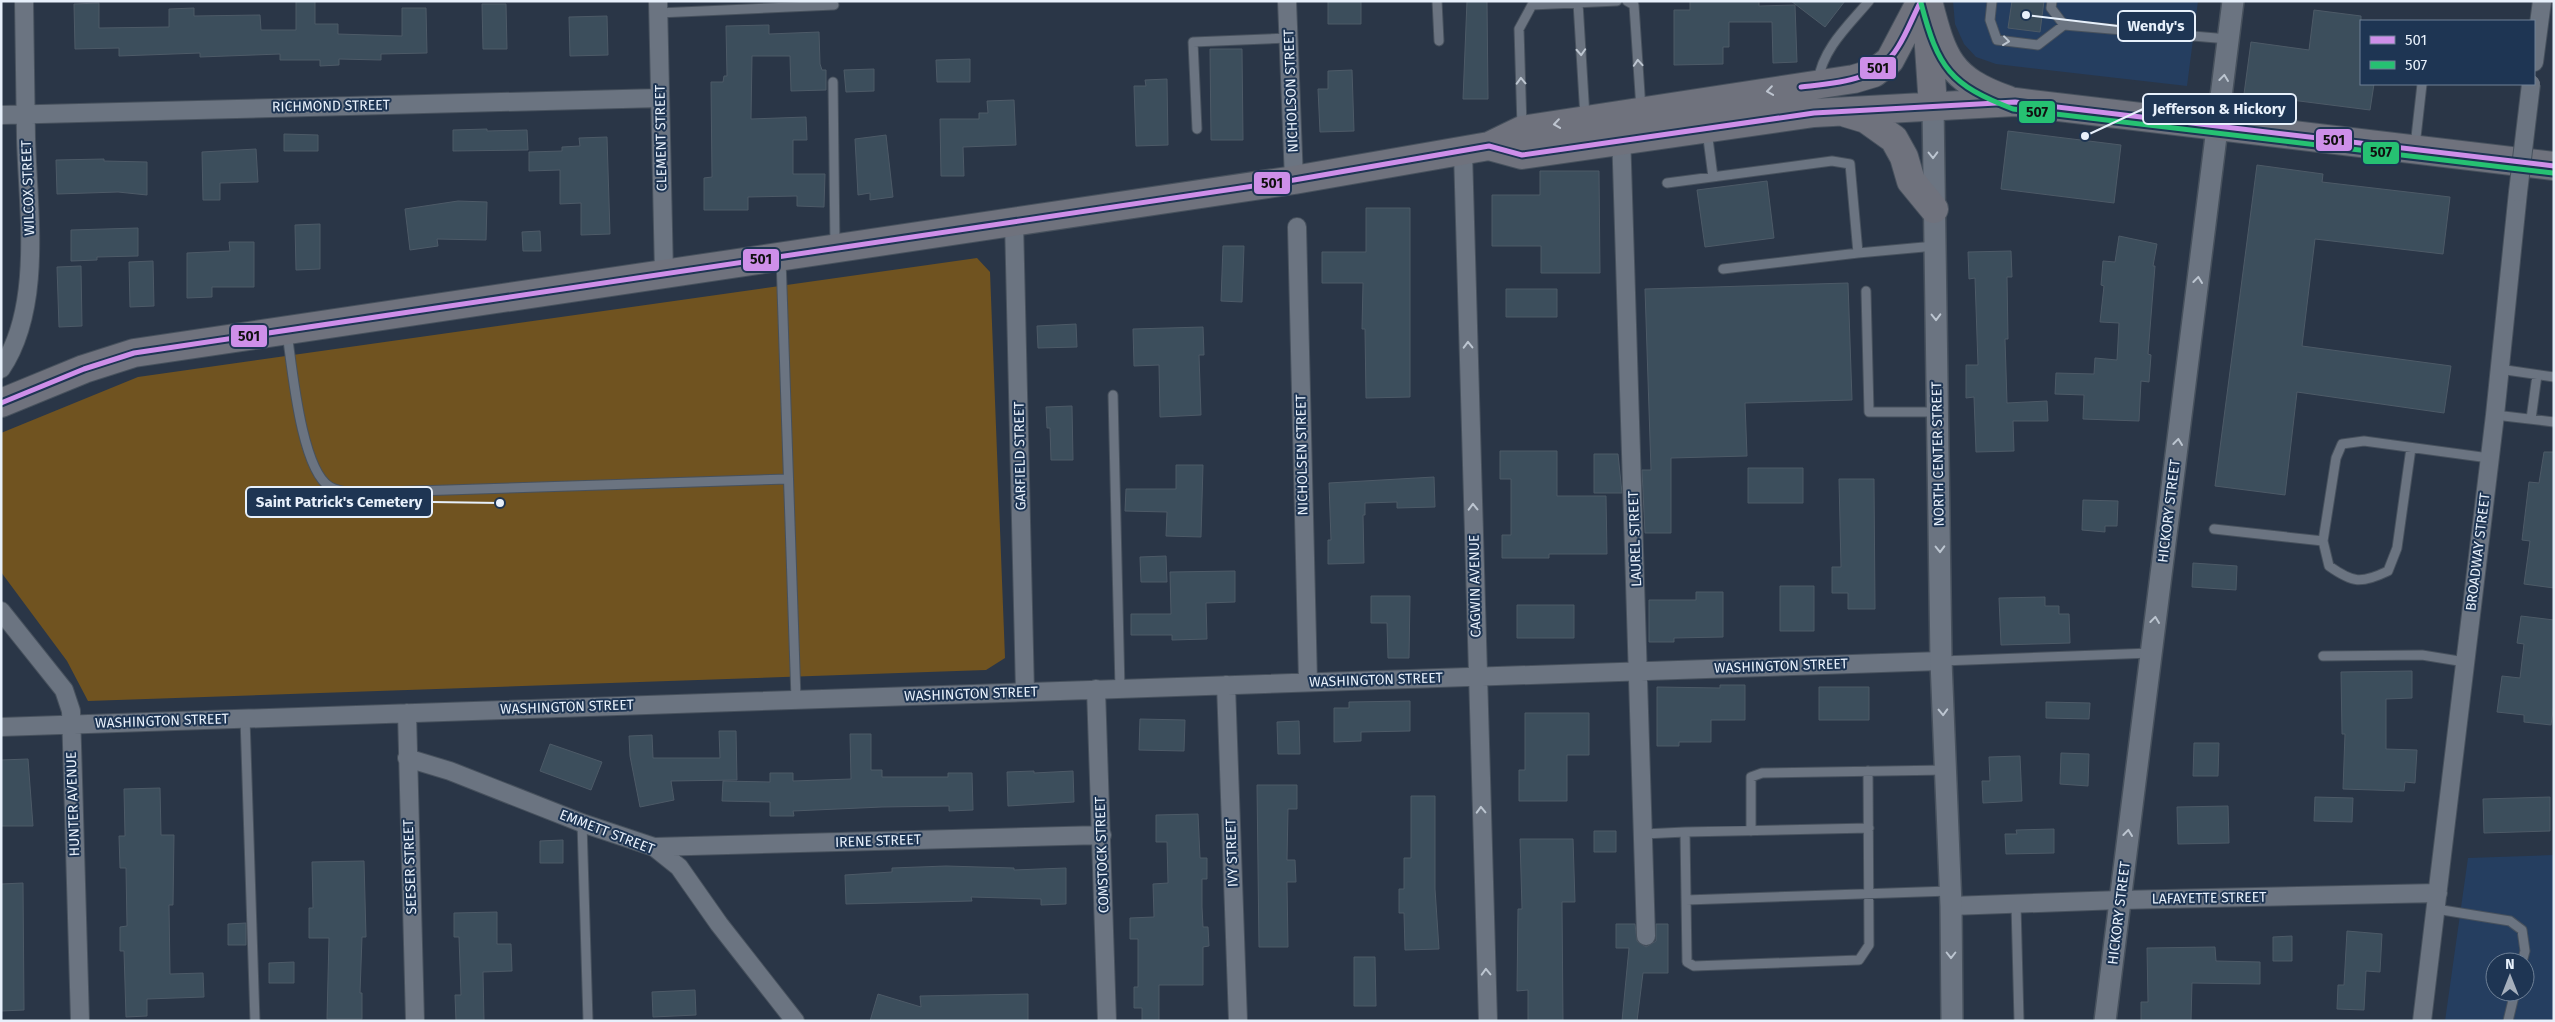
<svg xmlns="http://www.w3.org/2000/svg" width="2555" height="1022" font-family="'Fira Sans',sans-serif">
<rect width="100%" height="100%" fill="#2a3647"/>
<!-- built -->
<path fill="#253e60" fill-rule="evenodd" d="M1953,1H2198L2187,86L1996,64L1976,57L1964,44L1955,24Z
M2554,855V1021H2445L2468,858ZM2495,962H2525V992H2495Z"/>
<!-- green -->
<path fill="#705320" d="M977,258L990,272L1005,658L986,670L88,701L67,661L1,572V433L138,377Z"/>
<!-- building -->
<path fill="#3c4e5c" stroke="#4d5a67" d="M296,1H315V24H338V34L402,36V8H426L427,53L381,54V60L339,59V65L320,66V60H280V54L200,57V53L119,56V48L75,49L74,4L99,3V28L169,27V9L194,8V16L260,15L261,30H296Z
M1328,1H1361V24H1328Z
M1467,1H1487L1488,99H1463Z
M1690,1H1759V6L1795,5L1797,62L1773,63L1772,22H1729V47H1723V64L1674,65V10H1690Z
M1791,1H1845L1825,27Z
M2012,1H2044L2040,32L2008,28Z
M482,4H506L507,49H483Z
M2314,10L2361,16V84H2374L2370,110L2244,94L2251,42L2309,50Z
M607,16L608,55L570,56L569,17Z
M769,25V34L819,32L820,64L822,70H826V90L791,91L790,56H752L751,119L806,117L807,140H793V174H825L824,207L797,206V196L748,197V210H704V178L712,177L711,82H723L724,76H727L726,26Z
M1210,49H1242L1243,140H1211Z
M970,59V82H937L936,60Z
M874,69V91L846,92L844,70Z
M1352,70L1354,131L1320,132L1318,89H1328V71Z
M1167,79L1168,145L1136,146L1134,86H1146L1145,80Z
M1014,100L1016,145L963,147L964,176H941L940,119H979V113H988L987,101Z
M487,129V131L527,130L528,150L453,151V130Z
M2008,131L2121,145L2114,203L2001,189Z
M284,134L318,135V151H284Z
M886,135L893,197L870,200V193L858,195L855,139Z
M607,137L610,234L581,235V203L560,204V170L529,171V152L562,151V147L580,146L579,138Z
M256,149L258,182L220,183V200H203L202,152Z
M104,159V161L147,162V195L118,192L57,194L56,160Z
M2257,165L2323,174L2322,182L2450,197L2443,254L2315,239L2302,346L2451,366L2444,413L2297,392L2285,495L2215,486Z
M1540,171H1599L1600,273H1541V246H1492V195H1540Z
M1767,181L1774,238L1705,247L1697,190Z
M458,201L487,202L486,240L437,239L438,246L410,250L405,209Z
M1366,208H1410V397L1366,398L1365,329H1362L1363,283H1322V252H1366Z
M320,224V269L296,270L295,225Z
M138,228V256L97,257V260L71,261V230Z
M540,231L541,251H523L522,232Z
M2119,236L2157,244L2153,266H2155L2148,354L2151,355L2149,382L2141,381L2139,421L2083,419L2084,395L2055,394L2056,373L2094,374L2095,358L2117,360L2119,323L2100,322L2104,286L2101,285L2103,261L2115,262Z
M229,242H254V287H212V297L187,298V253L230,251Z
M1223,246H1244L1242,302L1221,301Z
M2011,251L2012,277H2007L2008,339H2005L2007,403L2047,401L2048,421H2013L2014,451L1976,452L1974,397L1966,398V365H1978L1975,278L1969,279L1968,252Z
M153,261L154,306L130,307L129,262Z
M81,266L82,326L59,327L57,267Z
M1848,283L1852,400L1745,403L1747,456L1671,458V533H1645L1642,470H1651L1645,289Z
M1506,289H1557V317H1506Z
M1076,324L1077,347L1038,348L1037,326Z
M1203,327L1204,355H1199L1201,415L1160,417L1159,365L1134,366L1133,329Z
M1072,406L1073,460H1051L1050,428H1047L1046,407Z
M1500,451H1557V496H1606L1607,554H1549V558H1502V535H1511V479H1500Z
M2544,452H2554V588L2524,584L2530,541L2522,540L2529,482L2539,483Z
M1594,454H1618L1622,493H1594Z
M1176,465H1203L1201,537L1166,536L1167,512L1125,511L1126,489H1176Z
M1748,468H1803V503H1748Z
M1434,477L1435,507L1397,508V502L1365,503V515H1363L1364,563L1328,564V540H1331L1329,483Z
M1839,479H1874L1875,609H1848V593H1832V567H1841Z
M2083,500L2118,501L2117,526H2105V532L2082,530Z
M1166,556L1167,582H1141L1140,557Z
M2193,563L2237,566L2236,590L2192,587Z
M1235,571V602L1206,603L1207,639L1172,640V635H1131V614H1171L1170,572Z
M1780,586H1814V631H1780Z
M1696,592H1723V637L1674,638V642H1649V600H1696Z
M1371,596H1410L1409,658H1388L1387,623H1371Z
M2045,597V606H2059V614H2069L2070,643L2001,645L1999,598Z
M1517,605H1574V638H1517Z
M2521,616L2554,620V703L2551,725L2524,722V715L2497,712L2502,676L2520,678L2524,644L2517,643Z
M2412,671V698L2386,699V749L2417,750L2415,783L2405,782L2404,791L2343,789L2345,734H2342L2341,672Z
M1720,685H1745V720H1711V742H1679V746H1657V687L1720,688Z
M1819,687H1869V720H1819Z
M1410,701V731L1361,732V741L1334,742V708H1349V702Z
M2046,702L2090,703L2089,719L2046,718Z
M1525,713H1589V755H1567V801H1519V770H1525Z
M1140,719L1185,720L1184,751L1139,750Z
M1299,721L1300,754H1278L1277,722Z
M719,731H736L737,780L671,781L674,800L640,807L630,756L629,736L652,735L653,758H720Z
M850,734H871V770H882V777H948V773H972L973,810L949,811V806L882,807L793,811L794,816H770V802L722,801L723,781L770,782V773H793V781L851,779Z
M2194,743H2219L2218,776H2193Z
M550,744L602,762L591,790L540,771Z
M2061,753L2089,754L2088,786L2060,784Z
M2020,756L2022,801L1983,803L1982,781H1990L1989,757Z
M28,759L33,826H1V760Z
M1034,771V773L1073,771L1074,802L1008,806L1007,772Z
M1257,785H1297V809H1288L1287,860H1295L1296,882H1287L1288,947H1259Z
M160,788L161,835H174L173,905H169L170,974L203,973L204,997L147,999V1016L126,1017L124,951H120V927L127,926L126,868H120L119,836H125L124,789Z
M1411,796H1435V889L1439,949L1405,950L1404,913H1399V889H1404V858H1411Z
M2315,797L2353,798L2352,822L2314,821Z
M2550,797V831L2484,833L2483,799Z
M2228,806L2229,843L2178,844L2177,807Z
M1198,814L1200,858H1207V879H1202V907L1203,927H1208L1209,946L1203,947V985H1159V1021H1142V1008H1134V987H1138V939H1130V918L1154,917L1153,884L1168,883L1167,842H1156V815Z
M2054,829V853L2006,854L2005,834H2017L2016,830Z
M1594,831H1616V852H1594Z
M1520,839H1573L1575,902H1562L1563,1021H1528V990L1517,991L1518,909H1522Z
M563,840V863H540V841Z
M364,861L366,937H362L360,993H362V1019H327L329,938H309V908H313L312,862Z
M946,866L1014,868V870L1066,868V904L1041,905V899L971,897L972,901L846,904L845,875L892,872V868Z
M23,883L24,1010L1,1011V884Z
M497,912V944H511L512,971L483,972L484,1021H456L455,995H461L459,937H454V913Z
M246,923V945H228V924Z
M1616,924H1635L1637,941L1646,947L1656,941V924H1668V973H1643L1637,1021H1622L1629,948H1616Z
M2347,931L2382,934L2380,972L2366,971L2364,1010L2337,1009L2338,985H2344Z
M2292,936V961H2273V937Z
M2215,947L2216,961L2260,962V984L2192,983L2191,1021H2141V1002H2148L2147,948Z
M1354,957H1375L1376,1006H1354Z
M294,962V983H269V963Z
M695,990L696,1015L653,1017L652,992Z
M878,994L921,1007L920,996L1028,994V1021H870Z"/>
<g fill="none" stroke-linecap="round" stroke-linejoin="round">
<defs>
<path id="service" d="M1437,1L1439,41
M1627,1L1634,5L1641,109
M1992,1L1990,20L1997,40L2038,45L2064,25
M2052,1L2051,8L2064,25L2228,39
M1578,3L1585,117
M658,13L834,5
M1818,81C1823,48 1848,26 1869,1
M833,82L835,246
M1522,127L1519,29L1532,5L1617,1
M1197,129L1193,42L1289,38
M1707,131L1713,177
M2415,146L2422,84
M1667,183L1832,161L1850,164L1858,253L1935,246
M781,259L796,699
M1723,269L1858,253
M1866,291L1869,412H1938
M287,333C292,366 301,470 330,487C337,491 345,492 353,493L788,479
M2499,369L2554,377
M1113,395L1120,689
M2495,415L2554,422
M2531,419L2537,375
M2214,529L2323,541L2336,458L2342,444L2364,441L2489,458
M2323,541L2329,566C2353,583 2361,584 2388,571L2397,548L2411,448
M2323,656L2422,655L2465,662
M1942,661L2151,653
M245,718L255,1021
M1868,771L1869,945L1859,960L1694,966L1687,962L1685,832L1869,828
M582,823L588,1021
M1751,831V777L1762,773L1946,770
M1644,834L1685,832
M1686,900L1950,891
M2016,904L2019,1021
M2436,909L2510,921L2522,930L2525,951L2522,962
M2508,1021L2515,992"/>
<path id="minor" d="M658,1L664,274
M1287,1L1294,180
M2534,62L2542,1
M1,115L660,98
M1621,132L1646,936
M1463,152L1488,1021
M1014,221L1025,692
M1297,227L1308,682
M1,369C43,307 28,210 26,139C25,93 25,47 24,1
M1,611L64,690L71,711L80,1021
M1226,685L1238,1021
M1096,689L1107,1021
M407,713L415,1021
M1,727L1941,661
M407,758L450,771L582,823L654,847L679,867L719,924L795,1021
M654,847L1102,835
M1951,906L2120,900L2438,893
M2422,1021L2495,415L2518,192"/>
<path id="tertiary" d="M1933,106L1941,661L1951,906L1952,1021
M2105,1021L2233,1"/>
<path id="primary" d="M1928,1C1943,59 1949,79 2008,100
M1928,32L1933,106
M1846,113L1866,119L1894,139L1904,157L1911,181L1934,209
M1489,146L1522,130L1854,79L1874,73L1890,60L1921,1
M1,403L84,369L134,353L1294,180L1489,146L1522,155L1814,113L2015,102L2554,166"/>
</defs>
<!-- service casing -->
<use href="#service" stroke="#47515d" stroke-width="11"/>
<!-- minor casing -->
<use href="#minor" stroke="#47515d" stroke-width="20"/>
<!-- tertiary casing -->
<use href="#tertiary" stroke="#47515d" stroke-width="24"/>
<!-- primary casing -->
<use href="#primary" stroke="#47515d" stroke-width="30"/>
<!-- service -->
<use href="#service" stroke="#6b7481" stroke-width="9"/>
<!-- minor -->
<use href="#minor" stroke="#6b7481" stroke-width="18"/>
<!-- tertiary -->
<use href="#tertiary" stroke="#6b7481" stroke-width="21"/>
<!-- primary -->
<use href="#primary" stroke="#6f727d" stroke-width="28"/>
<defs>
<path id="minor-bridge" d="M2518,192L2531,84"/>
</defs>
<!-- minor-bridge casing -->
<use href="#minor-bridge" stroke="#47515d" stroke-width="20" stroke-linecap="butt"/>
<!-- minor-bridge -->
<use href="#minor-bridge" stroke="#6b7481" stroke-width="18"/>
<defs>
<path id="bus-1" d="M1801,87C1837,83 1877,82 1898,47C1907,33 1913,16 1921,1
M1,403L84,369L134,353L1294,180L1489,146L1522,155L1814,113L2015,102L2554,166"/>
<path id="bus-2" d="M1921,3C1938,68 1950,85 2013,109L2553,173"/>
</defs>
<!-- bus-1 casing -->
<use href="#bus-1" stroke="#1e3553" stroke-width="9"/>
<!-- bus-2 casing -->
<use href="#bus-2" stroke="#1e3553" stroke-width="9"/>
<!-- bus-1 -->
<use href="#bus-1" stroke="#ce8fe9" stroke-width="5"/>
<!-- bus-2 -->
<use href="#bus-2" stroke="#26c172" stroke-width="5"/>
</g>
<!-- one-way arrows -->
<defs><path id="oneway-chevron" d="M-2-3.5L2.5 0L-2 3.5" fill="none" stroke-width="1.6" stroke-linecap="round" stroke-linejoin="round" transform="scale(1.25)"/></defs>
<g stroke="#bcc5d0">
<use href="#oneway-chevron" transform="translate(2006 41) rotate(7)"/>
<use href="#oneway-chevron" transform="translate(1581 52) rotate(87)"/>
<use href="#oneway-chevron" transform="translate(1638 63) rotate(-94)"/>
<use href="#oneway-chevron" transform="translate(2224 78) rotate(-83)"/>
<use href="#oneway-chevron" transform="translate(1521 81) rotate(-92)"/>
<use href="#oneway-chevron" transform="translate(1933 155) rotate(89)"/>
<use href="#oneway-chevron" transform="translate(2198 280) rotate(-83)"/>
<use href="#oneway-chevron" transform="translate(1936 317) rotate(89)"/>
<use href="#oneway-chevron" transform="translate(1468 345) rotate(-91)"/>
<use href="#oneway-chevron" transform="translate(2178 442) rotate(-83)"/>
<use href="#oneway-chevron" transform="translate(1473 507) rotate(-91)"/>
<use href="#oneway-chevron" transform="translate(1940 549) rotate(89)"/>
<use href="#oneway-chevron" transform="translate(2155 620) rotate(-83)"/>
<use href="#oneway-chevron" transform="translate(1943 712) rotate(88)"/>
<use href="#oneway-chevron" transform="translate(1481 810) rotate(-92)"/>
<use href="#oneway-chevron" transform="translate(2128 833) rotate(-83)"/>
<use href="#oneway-chevron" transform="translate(1951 955) rotate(90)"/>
<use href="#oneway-chevron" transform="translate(1486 972) rotate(-92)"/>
</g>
<g stroke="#bdc4cf">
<use href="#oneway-chevron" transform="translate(1770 91) rotate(172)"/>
<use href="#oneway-chevron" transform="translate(1557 124) rotate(172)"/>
</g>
<g text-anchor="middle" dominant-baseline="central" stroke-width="4" stroke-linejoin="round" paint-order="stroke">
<!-- street labels -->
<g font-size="14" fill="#e7f0fb" stroke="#1e3553">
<text transform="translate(1291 91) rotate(-92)">NICHOLSON STREET</text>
<text transform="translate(331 106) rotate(-1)">RICHMOND STREET</text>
<text transform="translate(661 138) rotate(-91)">CLEMENT STREET</text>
<text transform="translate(28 188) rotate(-92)">WILCOX STREET</text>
<text transform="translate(1938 454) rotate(-91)">NORTH CENTER STREET</text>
<text transform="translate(1302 455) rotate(-91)">NICHOLSEN STREET</text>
<text transform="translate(1020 456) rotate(-91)">GARFIELD STREET</text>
<text transform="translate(2169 511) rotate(-83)">HICKORY STREET</text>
<text transform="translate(1635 539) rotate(-92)">LAUREL STREET</text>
<text transform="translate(2478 552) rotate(-83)">BROADWAY STREET</text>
<text transform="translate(1475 586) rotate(-91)">CAGWIN AVENUE</text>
<text transform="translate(1781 666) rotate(-2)">WASHINGTON STREET</text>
<text transform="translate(1376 680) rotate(-2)">WASHINGTON STREET</text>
<text transform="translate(971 694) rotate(-2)">WASHINGTON STREET</text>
<text transform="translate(567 707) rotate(-2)">WASHINGTON STREET</text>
<text transform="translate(162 721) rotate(-2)">WASHINGTON STREET</text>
<text transform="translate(73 804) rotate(-92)">HUNTER AVENUE</text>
<text transform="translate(607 832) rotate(21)">EMMETT STREET</text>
<text transform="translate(878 841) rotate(-2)">IRENE STREET</text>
<text transform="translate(1232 853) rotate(-92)">IVY STREET</text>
<text transform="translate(1102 855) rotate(-92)">COMSTOCK STREET</text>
<text transform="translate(410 867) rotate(-92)">SEESER STREET</text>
<text transform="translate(2209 898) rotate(-1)">LAFAYETTE STREET</text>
<text transform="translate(2119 913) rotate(-83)">HICKORY STREET</text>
</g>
</g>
<!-- callouts -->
<path fill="none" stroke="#e7f0fb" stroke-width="2" d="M2026 15L2118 26M2085 136L2143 109M500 503L432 502"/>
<g fill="#e7f0fb" stroke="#1e3553" stroke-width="2">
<circle cx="2026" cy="15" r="5"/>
<circle cx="2085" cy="136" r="5"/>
<circle cx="500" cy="503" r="5"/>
</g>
<g fill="#1e3553" stroke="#e7f0fb" stroke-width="2">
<rect x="2118" y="11" width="77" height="30" rx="5"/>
<rect x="2143" y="94" width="153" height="30" rx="5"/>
<rect x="246" y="487" width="186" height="30" rx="5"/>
</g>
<g font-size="15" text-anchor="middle" font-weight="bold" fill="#e7f0fb">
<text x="2156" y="31">Wendy's</text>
<text x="2219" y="114">Jefferson &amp; Hickory</text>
<text x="339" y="507">Saint Patrick's Cemetery</text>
</g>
<g stroke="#1e3553" stroke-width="2">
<rect x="1859" y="56" width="38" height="24" rx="5" fill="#ce8fe9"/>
<rect x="2018" y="100" width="38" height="24" rx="5" fill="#26c172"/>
<rect x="2315" y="128" width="38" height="24" rx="5" fill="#ce8fe9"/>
<rect x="2362" y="141" width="38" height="24" rx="5" fill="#26c172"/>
<rect x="1253" y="171" width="38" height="24" rx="5" fill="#ce8fe9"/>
<rect x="742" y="248" width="38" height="24" rx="5" fill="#ce8fe9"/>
<rect x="230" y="324" width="38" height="24" rx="5" fill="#ce8fe9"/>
</g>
<g font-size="14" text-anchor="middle" font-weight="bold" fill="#111">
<text x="1878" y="73">501</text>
<text x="2037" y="117">507</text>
<text x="2334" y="145">501</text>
<text x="2381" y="157">507</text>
<text x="1272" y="188">501</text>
<text x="761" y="264">501</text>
<text x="249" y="341">501</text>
</g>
<!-- border -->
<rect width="2555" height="1022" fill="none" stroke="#e7f0fb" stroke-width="5"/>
<!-- legend -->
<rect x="2360" y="20" width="175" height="65" fill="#1e3553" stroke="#6e8096"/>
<rect x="2370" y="36" width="25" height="8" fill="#ce8fe9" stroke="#6e8096"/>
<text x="2405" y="45" font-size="15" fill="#e7f0fb">501</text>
<rect x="2370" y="61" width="25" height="8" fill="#26c172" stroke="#6e8096"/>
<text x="2405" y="70" font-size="15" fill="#e7f0fb">507</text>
<!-- north arrow -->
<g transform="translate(2510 977)"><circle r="24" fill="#1e3553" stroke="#6e8096"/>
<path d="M0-4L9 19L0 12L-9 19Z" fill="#a5afbc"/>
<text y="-8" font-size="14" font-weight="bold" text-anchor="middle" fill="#e7f0fb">N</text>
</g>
</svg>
